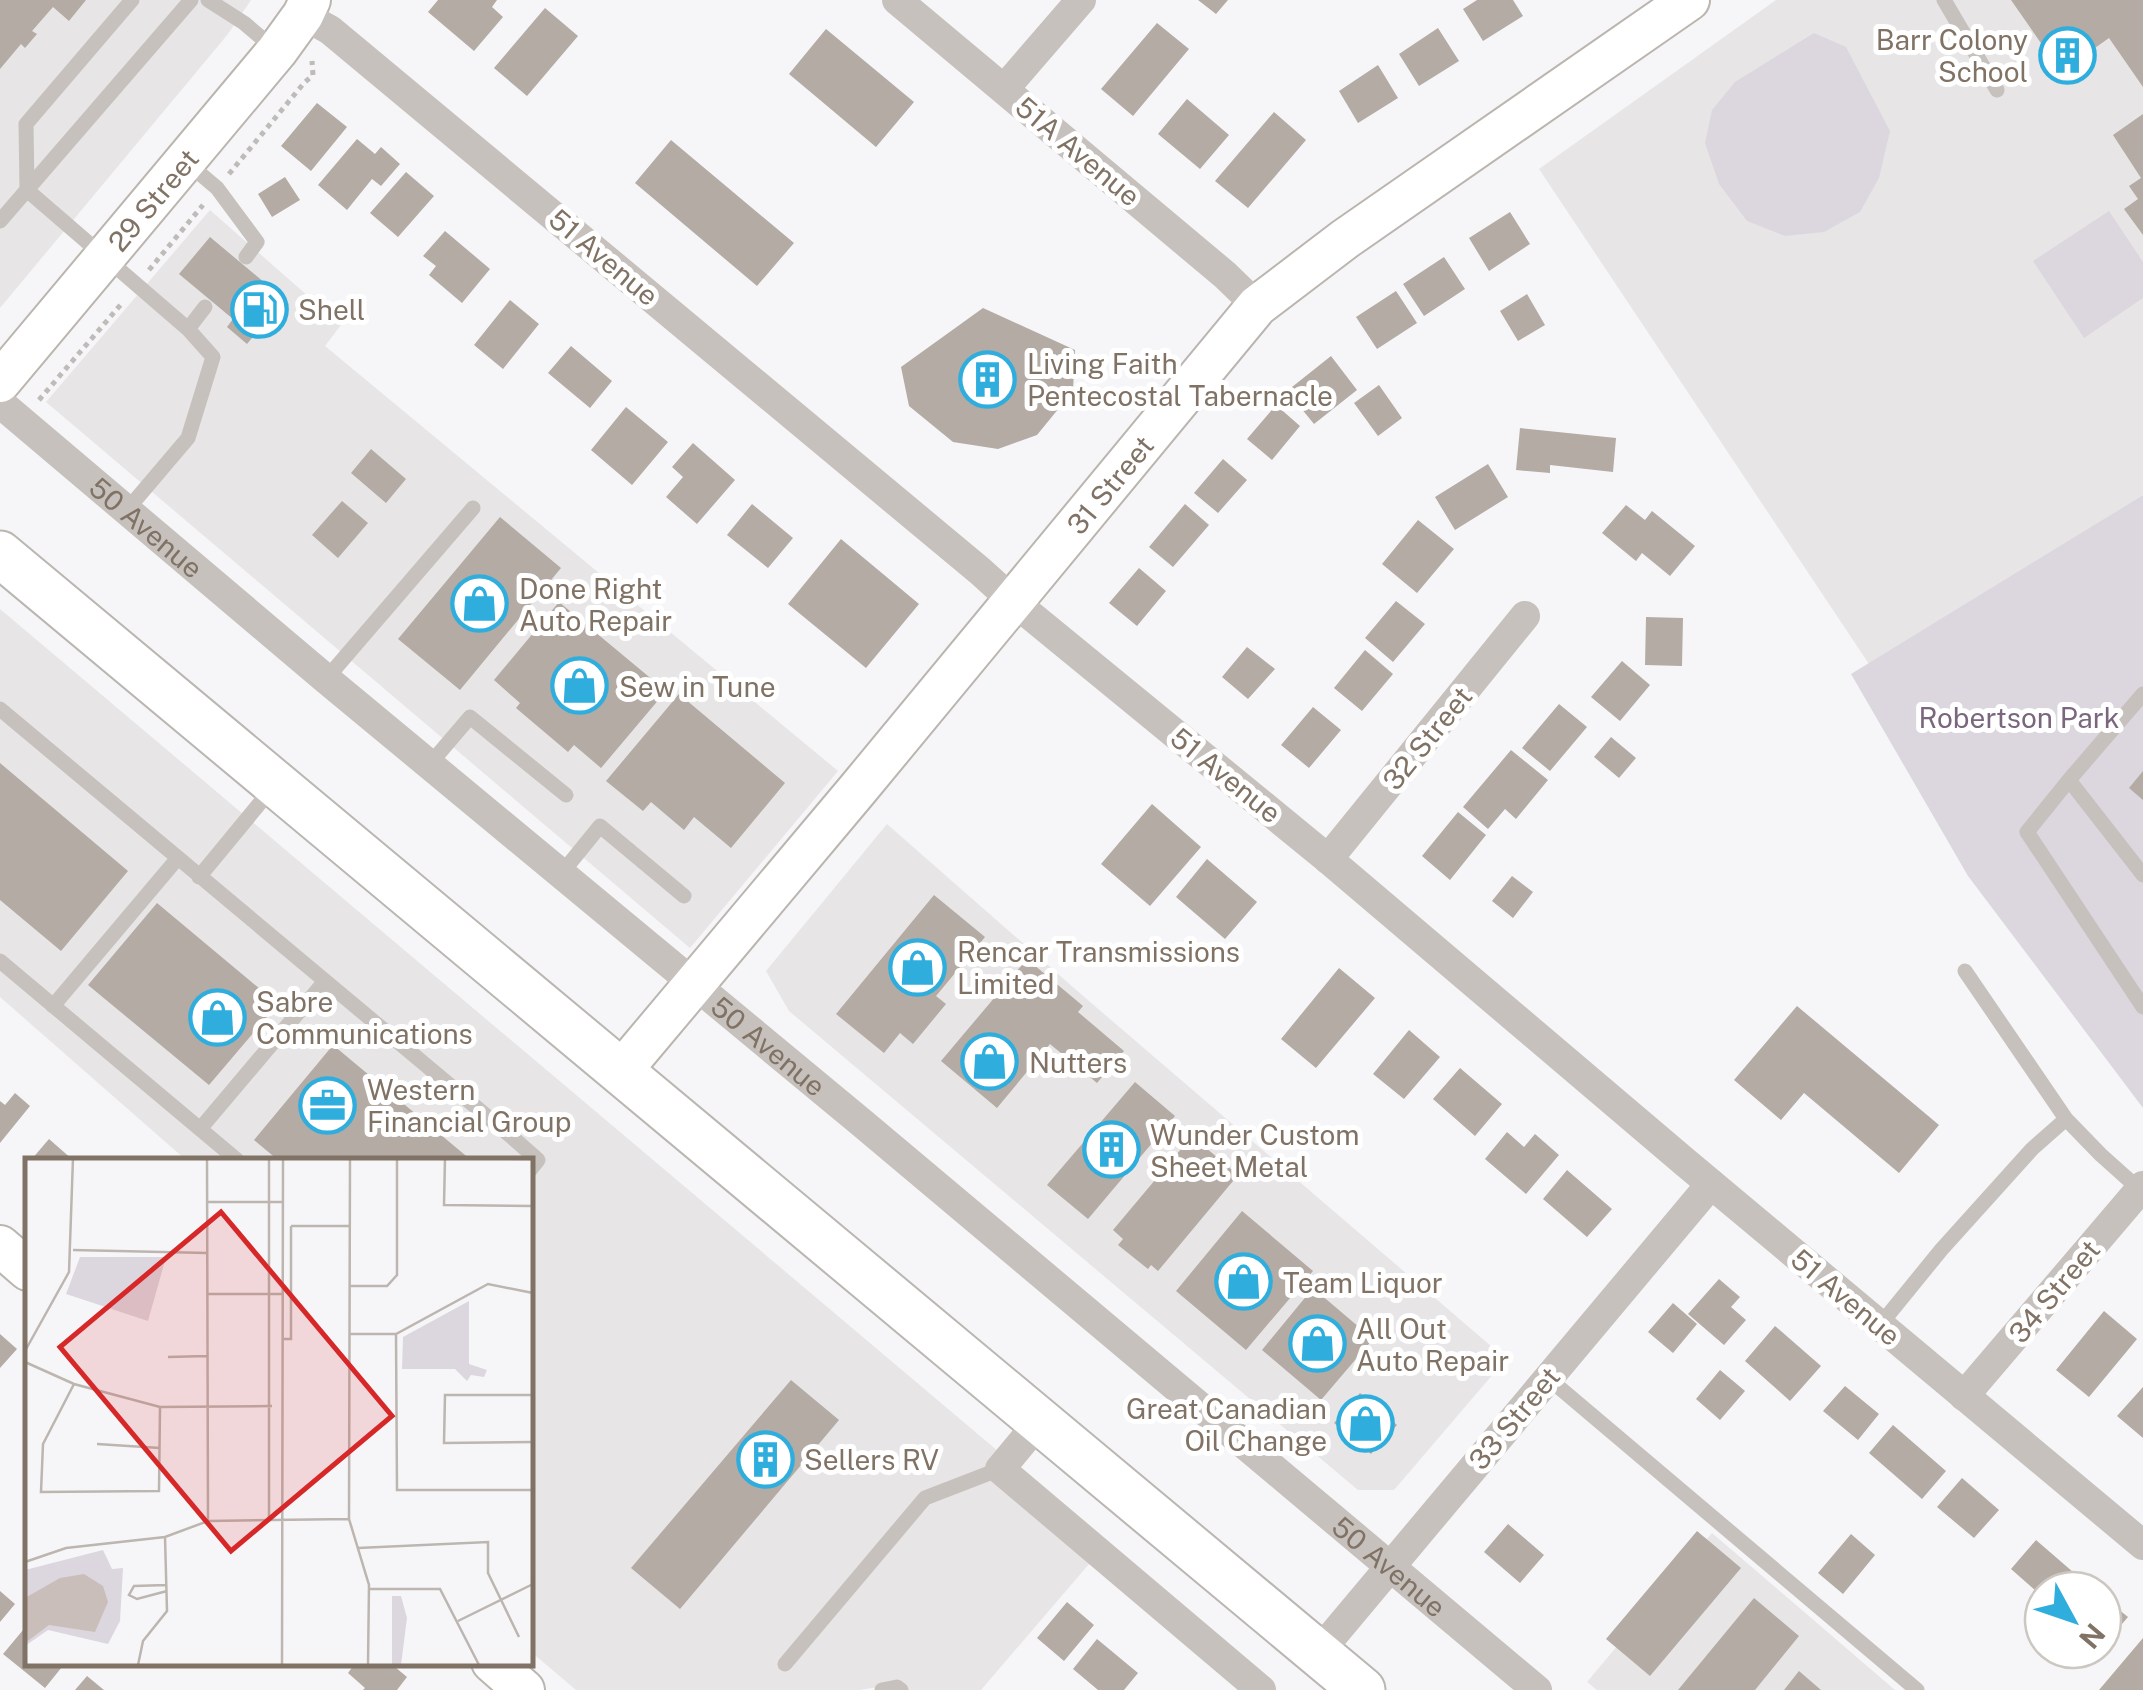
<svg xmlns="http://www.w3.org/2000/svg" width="2143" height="1690" font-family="'Public Sans',sans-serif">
<rect width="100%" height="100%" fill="#f6f6f8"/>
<!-- built -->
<path fill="#e7e5e6" d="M0,0H251L228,34L0,308Z
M1776,0H2143V495L1869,664L1539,169Z
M210,210L341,325L325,346L838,771L690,948L46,402Z
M0,609L1107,1543L981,1690H906L898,1684L859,1690H576L530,1651V1160H186L0,997Z
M887,824L1082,995L1506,1359L1394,1490H1358L789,1011L766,971Z
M1712,1533L1895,1690H1597L1587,1682Z"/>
<!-- green -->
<path fill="#dcd7df" d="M1814,33L1846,47L1890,131L1879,178L1860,212L1824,232L1785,236L1747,221L1719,184L1705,143L1712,110L1735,82Z
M2109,211L2143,262V298L2084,338L2033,261Z
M2143,495V1108L1968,876L1851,674Z"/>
<!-- building -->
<path fill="#b3aba4" d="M0,0H86L69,21L53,7L32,31L37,34L25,48L21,44L0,69Z
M438,0H497L492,7L503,17L474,51L428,12Z
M1198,0H1228L1216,14Z
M1477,0H1513L1523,16L1483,41L1463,9Z
M2011,0H2143V87L2109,38L2061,72Z
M545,8L578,36L527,96L494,68Z
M1157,23L1189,49L1133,116L1101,89Z
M1438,28L1459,61L1419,86L1399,54Z
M826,29L914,102L876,147L789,74Z
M1378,65L1398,98L1358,123L1339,91Z
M1187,99L1229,135L1200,169L1158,134Z
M317,103L347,127L311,171L281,146Z
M1274,112L1306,140L1248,208L1215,181Z
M2143,114V235L2124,209L2138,199L2129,186L2141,178L2113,135Z
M357,139L375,154L381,147L400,164L381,186L372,179L347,210L318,185Z
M671,140L794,243L757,286L635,183Z
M406,172L434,196L398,237L370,213Z
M285,177L300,200L272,217L258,194Z
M1510,212L1530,244L1489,271L1469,238Z
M445,231L490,269L462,303L429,275L436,266L423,256Z
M210,237L284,299L247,344L227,327L233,319L179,274Z
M1444,257L1465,289L1424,316L1403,284Z
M1396,291L1417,323L1377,349L1356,317Z
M1527,294L1545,325L1518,341L1500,311Z
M510,300L539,324L503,369L474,345Z
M983,308L1075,350L1073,391L1037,435L998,449L953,442L909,406L901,367Z
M571,346L612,381L590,408L548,373Z
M1331,356L1357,390L1314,424L1287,391Z
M1379,385L1402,418L1378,436L1354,403Z
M1276,405L1300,426L1272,460L1247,439Z
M626,407L668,442L632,485L591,450Z
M1520,428L1616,438L1613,472L1550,465V473L1516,470Z
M693,443L735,480L697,524L666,497L683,477L672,467Z
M371,449L406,479L386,503L351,473Z
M1223,459L1247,480L1218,513L1194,493Z
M1488,464L1508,497L1455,530L1435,497Z
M342,501L368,523L338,558L312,535Z
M752,504L793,538L768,568L727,535Z
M1185,504L1209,525L1173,567L1149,547Z
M1626,505L1645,520L1652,511L1695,546L1670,576L1642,553L1636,561L1602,533Z
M500,517L561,568L460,690L398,639Z
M1418,520L1454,549L1417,593L1382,564Z
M841,539L919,604L866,668L788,604Z
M1139,568L1166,591L1137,626L1109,603Z
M1396,601L1425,624L1393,662L1365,638Z
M559,602L666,691L601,768L574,745L568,752L516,708L520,703L494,680Z
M1646,617L1683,618L1682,666L1645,665Z
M1247,647L1275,669L1248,699L1222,677Z
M1365,650L1393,674L1362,711L1334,688Z
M1622,661L1650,685L1620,721L1591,697Z
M679,694L785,783L731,848L694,817L684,830L651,802L643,811L606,781Z
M1559,704L1587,727L1550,771L1522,748Z
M1313,707L1341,730L1309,768L1281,745Z
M1611,737L1636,758L1619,778L1594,757Z
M1511,750L1548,780L1516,819L1505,809L1488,829L1463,807Z
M0,763L128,871L61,951L0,900Z
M2143,771V800L2129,788Z
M1152,804L1201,847L1150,906L1101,864Z
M1458,812L1486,835L1450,880L1422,856Z
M1207,859L1257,902L1225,939L1176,897Z
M1512,876L1533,892L1513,918L1492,901Z
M934,895L985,937L936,996L946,1004L913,1044L900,1033L884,1053L836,1014Z
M157,903L278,1004L209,1085L88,985Z
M1027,959L1083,1006L1078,1012L1124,1051L1097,1083L1050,1044L997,1108L941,1061Z
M1339,968L1375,998L1316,1068L1281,1039Z
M1797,1006L1939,1125L1899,1173L1804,1093L1781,1120L1734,1080Z
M1409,1030L1440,1057L1404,1099L1373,1074Z
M333,1045L471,1160H278L254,1140Z
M1460,1068L1502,1104L1475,1136L1433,1099Z
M1135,1082L1175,1116L1088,1219L1047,1185Z
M15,1093L30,1106L0,1143V1101L5,1105Z
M1507,1132L1524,1147L1535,1134L1559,1155L1526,1194L1485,1159Z
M1192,1136L1238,1175L1158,1271L1151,1265L1148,1269L1118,1245L1123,1239L1113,1230Z
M49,1139L73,1160H31Z
M1567,1170L1612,1209L1587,1237L1543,1199Z
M1242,1211L1313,1271L1246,1350L1176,1291Z
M1719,1279L1740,1297L1731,1307L1746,1320L1724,1345L1688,1314Z
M1313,1288L1373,1339L1321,1400L1262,1350Z
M1673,1303L1697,1324L1673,1353L1648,1332Z
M2104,1311L2137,1339L2089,1397L2056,1370Z
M1775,1326L1821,1366L1790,1401L1745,1361Z
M0,1334L17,1349L0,1368Z
M1720,1370L1745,1391L1720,1420L1696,1399Z
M791,1380L839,1420L680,1609L631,1568Z
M1845,1386L1879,1414L1858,1440L1823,1411Z
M2143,1387V1438L2117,1416Z
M1360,1393L1397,1425L1371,1454L1334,1423Z
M1893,1425L1946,1471L1922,1499L1869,1453Z
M1962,1478L1999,1510L1974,1538L1937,1507Z
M1508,1524L1544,1555L1520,1583L1484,1552Z
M1697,1531L1741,1568L1650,1676L1606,1639Z
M1851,1534L1875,1555L1843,1594L1818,1573Z
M2036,1540L2073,1572L2058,1590H2043V1597L2011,1569Z
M0,1591L15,1604L0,1622Z
M2103,1597L2128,1617L2103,1646Z
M1754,1598L1799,1636L1755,1690H1678Z
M1067,1602L1094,1625L1064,1661L1037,1638Z
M28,1624V1662H66L45,1688L3,1654Z
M2143,1638V1690H2099Z
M1097,1639L1138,1673L1124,1690H1098L1073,1669Z
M356,1662H389L407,1677L397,1690H363L365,1688L348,1673Z
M1799,1671L1821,1690H1784Z
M87,1676L104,1690H75Z"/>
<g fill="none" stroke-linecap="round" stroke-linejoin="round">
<defs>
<g id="secondary">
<path id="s2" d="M0,382L277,51L303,15L310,0"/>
<path id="s3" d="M622,1070L858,789L1257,306L1345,239L1689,0"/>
<path d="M0,1246L28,1270"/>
<path d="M492,1662L524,1690"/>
</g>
<path id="primary" d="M0,554L1362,1690"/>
</defs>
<!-- secondary casing -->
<use href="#secondary" stroke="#bbb5af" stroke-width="44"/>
<!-- primary casing -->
<use href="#primary" stroke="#bab6b1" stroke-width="49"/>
<!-- path -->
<path stroke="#bebbb8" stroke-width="5" stroke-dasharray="5 5" stroke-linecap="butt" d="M229,174L304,83L313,75L312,61
M149,270L203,205
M39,400L123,302"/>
<!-- lane -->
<path stroke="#c6c1bd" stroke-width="15" d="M208,0L244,23L277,51
M1944,0L1997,90
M185,161L217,188L257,242L246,257
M0,221L191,0
M188,329L205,307
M126,511L188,438L213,357L188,329L27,190L26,124L132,0
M326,679L473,508
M0,709L513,1138L538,1160L530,1170
M429,765L470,717L566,795
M2069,780L2143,694
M561,874L600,826L684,896
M2143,875L2069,780L2027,832L2143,1007
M199,877L274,786
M0,961L237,1160
M1965,971L2066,1119
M53,1006L177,859
M200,1129L325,981
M1880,1325L1941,1250L2032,1149L2066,1119L2101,1155L2140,1190
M1548,1378L1917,1690
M785,1664L925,1498L1000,1469
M882,1690L897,1687L901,1690"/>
<!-- street -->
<g stroke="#c6c1bd" stroke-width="30">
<path d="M897,0L1225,275L1257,306"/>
<path d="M303,15L330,30L980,571L1013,601L1328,859L1686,1163L2143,1545"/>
<path d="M1005,88L1081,0"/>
<path id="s1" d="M0,403L326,679L862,1123L1537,1690"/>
<path d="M1328,859L1525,616"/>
<path d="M1964,1396L2143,1186"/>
<path d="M1040,1421L1000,1469L1261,1690"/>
<path d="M1318,1653L1711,1184"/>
</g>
<!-- secondary -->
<use href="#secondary" stroke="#fff" stroke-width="40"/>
<!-- primary -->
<use href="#primary" stroke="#fff" stroke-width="45"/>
</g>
<!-- icons -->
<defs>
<symbol id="building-ring" viewBox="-11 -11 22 22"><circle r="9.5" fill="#fff" stroke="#2faede" stroke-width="1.5"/><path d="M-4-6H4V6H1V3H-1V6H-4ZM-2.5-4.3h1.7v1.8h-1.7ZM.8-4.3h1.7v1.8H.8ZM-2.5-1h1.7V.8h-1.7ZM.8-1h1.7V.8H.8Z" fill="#2faede"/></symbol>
<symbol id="fuel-ring" viewBox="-11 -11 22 22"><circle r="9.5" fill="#fff" stroke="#2faede" stroke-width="1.5"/><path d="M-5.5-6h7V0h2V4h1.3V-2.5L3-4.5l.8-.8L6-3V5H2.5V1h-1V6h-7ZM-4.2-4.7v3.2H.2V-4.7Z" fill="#2faede"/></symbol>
<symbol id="shop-ring" viewBox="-11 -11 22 22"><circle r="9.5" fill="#fff" stroke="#2faede" stroke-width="1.5"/><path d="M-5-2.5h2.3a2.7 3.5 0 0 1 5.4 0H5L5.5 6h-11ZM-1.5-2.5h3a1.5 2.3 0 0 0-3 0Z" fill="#2faede"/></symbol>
<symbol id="office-ring" viewBox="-11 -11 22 22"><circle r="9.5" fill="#fff" stroke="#2faede" stroke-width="1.5"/><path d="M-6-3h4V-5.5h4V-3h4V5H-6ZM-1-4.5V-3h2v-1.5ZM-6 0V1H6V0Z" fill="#2faede"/></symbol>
</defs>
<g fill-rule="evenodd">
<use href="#building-ring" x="2036" y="24" width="63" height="63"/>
<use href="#fuel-ring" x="228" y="278" width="63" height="63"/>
<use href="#building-ring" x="956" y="348" width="63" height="63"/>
<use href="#shop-ring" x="448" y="572" width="63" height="63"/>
<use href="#shop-ring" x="548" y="654" width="63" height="63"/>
<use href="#shop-ring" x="886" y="936" width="63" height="63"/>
<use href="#shop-ring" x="186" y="986" width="63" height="63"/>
<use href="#shop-ring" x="958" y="1030" width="63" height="63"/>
<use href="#office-ring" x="296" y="1074" width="63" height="63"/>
<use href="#building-ring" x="1080" y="1118" width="63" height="63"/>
<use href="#shop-ring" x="1212" y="1250" width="63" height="63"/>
<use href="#shop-ring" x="1286" y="1312" width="63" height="63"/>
<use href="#shop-ring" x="1334" y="1392" width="63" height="63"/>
<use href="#building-ring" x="734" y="1428" width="63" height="63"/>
</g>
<g text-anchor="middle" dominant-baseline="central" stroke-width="10" stroke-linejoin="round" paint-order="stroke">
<!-- poi labels -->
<g font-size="28" fill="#807264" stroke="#fff" text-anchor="start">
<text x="2028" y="39" text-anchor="end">Barr Colony<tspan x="2028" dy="32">School</tspan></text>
<text x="298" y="309">Shell</text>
<text x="1027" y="363">Living Faith<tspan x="1027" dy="32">Pentecostal Tabernacle</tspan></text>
<text x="519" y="588">Done Right<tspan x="519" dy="32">Auto Repair</tspan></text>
<text x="619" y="686">Sew in Tune</text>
<text x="957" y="951">Rencar Transmissions<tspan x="957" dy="32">Limited</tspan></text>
<text x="256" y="1001">Sabre<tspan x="256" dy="32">Communications</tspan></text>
<text x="1029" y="1062">Nutters</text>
<text x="367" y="1089">Western<tspan x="367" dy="32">Financial Group</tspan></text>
<text x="1150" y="1134">Wunder Custom<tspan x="1150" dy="32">Sheet Metal</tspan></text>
<text x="1283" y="1282">Team Liquor</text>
<text x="1356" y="1328">All Out<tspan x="1356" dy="32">Auto Repair</tspan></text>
<text x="1327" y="1408" text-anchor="end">Great Canadian<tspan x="1327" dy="32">Oil Change</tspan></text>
<text x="804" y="1459">Sellers RV</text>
</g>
<!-- street labels -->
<g font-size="28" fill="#807264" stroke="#fff">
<text transform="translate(1078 151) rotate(40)">51A Avenue</text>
<text stroke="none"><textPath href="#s2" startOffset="238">29 Street</textPath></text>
<text transform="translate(604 257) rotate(40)">51 Avenue</text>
<text stroke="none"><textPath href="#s3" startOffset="762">31 Street</textPath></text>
<text stroke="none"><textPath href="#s1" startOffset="192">50 Avenue</textPath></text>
<text transform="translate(1427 738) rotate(-51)">32 Street</text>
<text transform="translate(1226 775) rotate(39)">51 Avenue</text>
<text stroke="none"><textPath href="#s1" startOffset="1002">50 Avenue</textPath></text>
<text transform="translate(2054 1291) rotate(-50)">34 Street</text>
<text transform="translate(1846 1297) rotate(40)">51 Avenue</text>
<text transform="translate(1514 1418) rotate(-50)">33 Street</text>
<text stroke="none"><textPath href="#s1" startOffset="1812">50 Avenue</textPath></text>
</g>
<!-- park labels -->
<g font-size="28" fill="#7a677d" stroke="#fff">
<text x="2019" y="717">Robertson Park</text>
</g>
</g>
<!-- overview -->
<g transform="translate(25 1158)">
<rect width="508" height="508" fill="#f6f6f8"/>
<path d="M55,99H141L123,163L41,136ZM444,143V206L462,212L459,219L446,217L442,223L430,211H377L378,179ZM78,392L87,411L98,410L95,463L83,486L23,472L0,488V412ZM367,438H376L382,460L376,507H367Z" fill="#dcd7df"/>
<path d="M59,416L78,428L83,444L70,474L24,467L0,485V440L35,420Z" fill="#c9beb9"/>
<path fill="none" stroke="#bcb5b0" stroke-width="2.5" d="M182,0L183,363M244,0V362M325,0L324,361L344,427L343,507M508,1L420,0L419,47L508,48M0,38V75M182,44H258M266,68H324M48,92L182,95M325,128H362L372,117V0M182,136H258M325,176H371L463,126L508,135M371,176L372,332H508M258,181H266V68M0,193L44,114L48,0M143,199L182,198M0,204L49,226L135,249L247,248M49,226L18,286L16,334L134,333L135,249M508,237H420L419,285L508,284M72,286L135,290M333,390L463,384V415L494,479M0,404L41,390L140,379L183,363L324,361M344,431H415L454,507M142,433L112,441L104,437L109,428L142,427M433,463L508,426M113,507L118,483L142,453L140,379M257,507L258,0"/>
<path fill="#d62828" fill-opacity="0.15" stroke="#d62828" stroke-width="5" d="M196,54L367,258L206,393L35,189Z"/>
<rect width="508" height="508" fill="none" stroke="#807264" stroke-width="5"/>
</g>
<!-- north arrow -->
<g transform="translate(2073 1620) rotate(130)"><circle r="48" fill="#ffffff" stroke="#ccc7c1" stroke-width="2.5"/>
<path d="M0-8L18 38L0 25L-18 38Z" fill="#2faede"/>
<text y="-15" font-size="28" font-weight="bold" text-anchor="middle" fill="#807264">N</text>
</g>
</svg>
